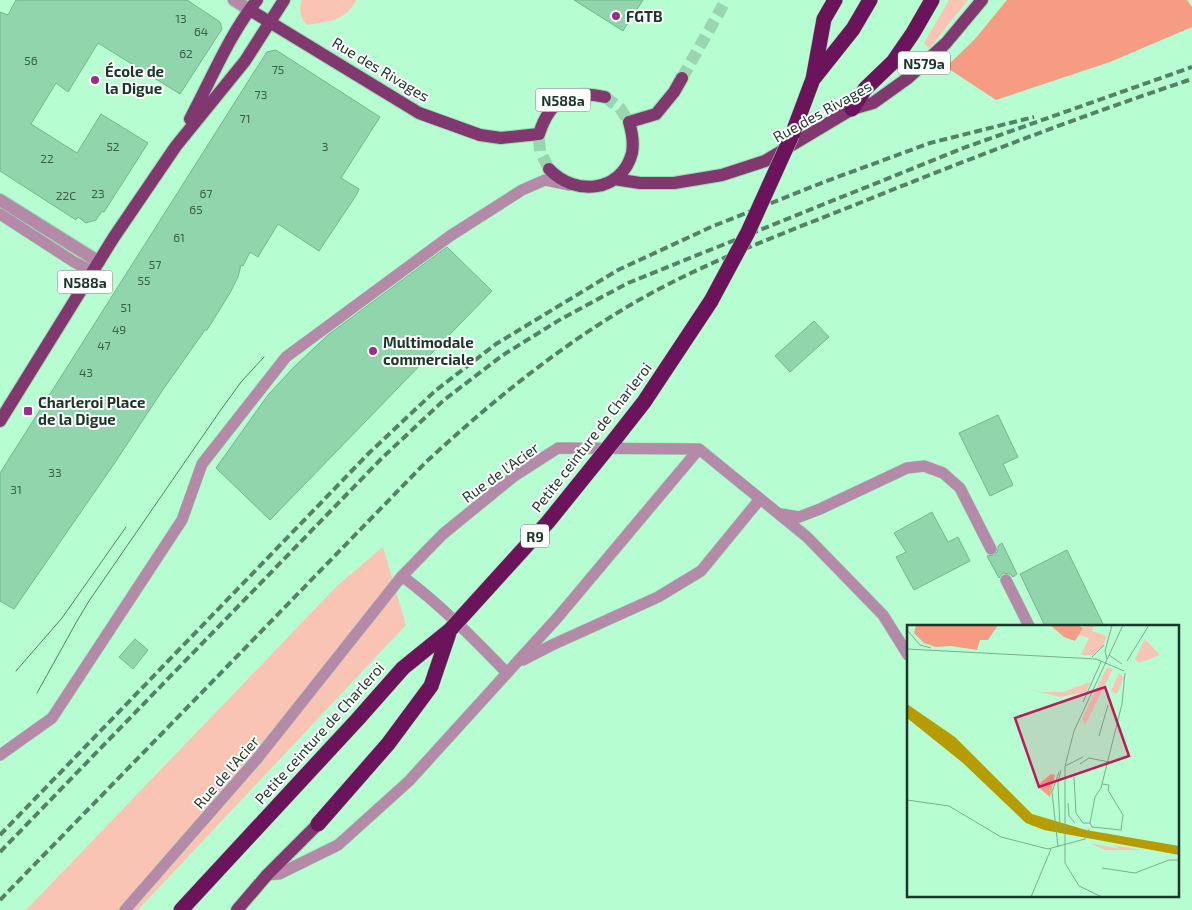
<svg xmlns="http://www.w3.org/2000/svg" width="1192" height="910" font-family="'Exo 2',sans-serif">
<rect width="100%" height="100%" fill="#b7fdd2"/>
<!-- green -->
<path fill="#fac4b4" d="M302,0H357C343,22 331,21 307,25C300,17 298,10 302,0Z
M949,0H968L929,49L924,43Z
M383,547L406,625L138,910H26L338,585Z"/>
<!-- forest -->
<path fill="#f69c82" d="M1007,0H1187L1192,7V27L1110,62L996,100L946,67L975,39Z"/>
<!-- building -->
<path fill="#90d5ab" stroke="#72b68e" d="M16,0H187L220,22L222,29L180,94L98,43L68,92L56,83L31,124L77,153L101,114L148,143L104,212L102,211L96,220L86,223L78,217L76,220L0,171V12L8,15Z
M574,0H643L623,31Z
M276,50L380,117L341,178L359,189L357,194L319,251L278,224L258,257L250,252L243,266L241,265L238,277L230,293L207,330H205L162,391L116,461L14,609L0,601V473L254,72L267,52Z
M447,247L492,291L270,520L216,468L268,395L294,367L328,335Z
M814,321L829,337L790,372L775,356Z
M998,415L1018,457L1003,464L1013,485L990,496L959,433Z
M932,512L948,542L958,537L970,561L914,590L896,557L906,552L894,533Z
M1002,543L1017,574L1013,577L1010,574L1003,573L999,578L987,556L995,555L998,550V546Z
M1067,550L1104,626H1045L1020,574Z
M135,639L148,650L133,669L119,657Z"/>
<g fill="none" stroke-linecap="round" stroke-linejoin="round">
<!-- primary-tunnel -->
<path stroke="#98d5b0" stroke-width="12" stroke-dasharray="12 6" stroke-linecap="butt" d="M682,78L726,0
M605,97L620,108L627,119
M539,139L540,151L549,169"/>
<defs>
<path id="lane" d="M0,214L74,262L92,271
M699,449L807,537L883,615L908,655
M781,514L799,517L820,509L907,468L924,466L943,473L960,488L991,549
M402,576C441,605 474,639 507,673
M1006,580L1029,626
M523,660L552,645L658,597L701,571L760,499
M0,755L52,718L182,520L202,464L286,357L450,236L522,190L545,180L569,185
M267,875L279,874L338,845L409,781L558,617L699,449
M125,910L256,760L402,576L443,534L513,477L558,448L699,449"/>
<path id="street" d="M234,0L250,10
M0,200L99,262"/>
<path id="primary" d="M250,10L419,113L480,135L501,138L539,134C550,99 570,89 605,97
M190,119C211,80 229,35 257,0
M549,169C575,197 622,192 632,153C634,142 632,132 629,122L656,114L674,92L682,78
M614,179L640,183H674L722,175L765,161L852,109L873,103L908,78L946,43L982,0
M0,421L114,237L176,146L245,61L284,0
M237,910L267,875L318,824"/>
<path id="highway" d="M814,78L853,29L870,0
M852,109L865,89L893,62L913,33L932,0
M792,135L813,79L824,19L835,0
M615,439L644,402L711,301
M318,824L388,744L431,686L450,630
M181,910L357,720L403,668L450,630"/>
</defs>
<!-- lane casing -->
<use href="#lane" stroke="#9bd9b3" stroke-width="12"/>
<!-- street casing -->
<use href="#street" stroke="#9bd9b3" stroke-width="14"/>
<!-- primary casing -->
<use href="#primary" stroke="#9bd9b3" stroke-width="14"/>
<!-- highway casing -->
<use href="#highway" stroke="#9bd9b3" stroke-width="16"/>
<!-- lane -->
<use href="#lane" stroke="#b48aa8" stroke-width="11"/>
<!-- street -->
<use href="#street" stroke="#b48aa8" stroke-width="12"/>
<!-- primary -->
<use href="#primary" stroke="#80386f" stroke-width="12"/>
<!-- highway -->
<use href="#highway" stroke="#6b135b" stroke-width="15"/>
<!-- tram -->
<path stroke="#558167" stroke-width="1" d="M16,671L62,618L126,527
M37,693L77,621L89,601L220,411L241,382L264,357"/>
<!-- rail -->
<path stroke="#558167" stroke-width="4" stroke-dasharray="8 4" stroke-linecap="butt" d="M0,835L369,453L435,391L496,344L618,270L711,227L824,182L930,143L1034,117
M0,852L381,459L444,400L503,355L561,319L628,283L966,147L1192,67
M0,900L426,462C490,403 557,348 632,304C704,262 785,233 862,202C971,158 1081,116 1192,79"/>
<defs>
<path id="highway-bridge" d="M711,301L748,232L792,135
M450,630L548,522L615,439"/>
</defs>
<!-- highway-bridge casing -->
<use href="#highway-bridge" stroke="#9bd9b3" stroke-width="16" stroke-linecap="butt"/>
<!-- highway-bridge -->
<use href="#highway-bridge" stroke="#6b135b" stroke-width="15"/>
</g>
<!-- markers -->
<g fill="#9e2b88" stroke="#fff" stroke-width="2">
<circle cx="616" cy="16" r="5"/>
<circle cx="95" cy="80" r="5"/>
<circle cx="373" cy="351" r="5"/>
<rect x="23" y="406" width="10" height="10" rx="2.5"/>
</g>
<g text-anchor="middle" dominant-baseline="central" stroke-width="4" stroke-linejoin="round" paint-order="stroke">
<!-- number labels -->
<g font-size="12" fill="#385e48">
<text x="181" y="18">13</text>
<text x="201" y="31">64</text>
<text x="186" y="53">62</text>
<text x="31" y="60">56</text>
<text x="278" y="69">75</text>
<text x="261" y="94">73</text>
<text x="245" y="118">71</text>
<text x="113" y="146">52</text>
<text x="325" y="146">3</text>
<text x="47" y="158">22</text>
<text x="98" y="193">23</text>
<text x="206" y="193">67</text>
<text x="66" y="195">22C</text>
<text x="196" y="209">65</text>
<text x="179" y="237">61</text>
<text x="155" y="264">57</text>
<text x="144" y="280">55</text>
<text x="126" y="307">51</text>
<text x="119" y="329">49</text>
<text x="104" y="345">47</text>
<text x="86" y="372">43</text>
<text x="55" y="472">33</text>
<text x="16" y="489">31</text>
</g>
<!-- shield labels -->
<g fill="#fff" stroke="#5f7368" stroke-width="1">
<rect x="898" y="51.5" width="52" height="23" rx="4"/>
<rect x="535.5" y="88.5" width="55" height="23" rx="4"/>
<rect x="57.5" y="270.5" width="55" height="23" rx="4"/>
<rect x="521" y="524.5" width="28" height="23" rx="4"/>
</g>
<g font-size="14" font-weight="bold" fill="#1b3727">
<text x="924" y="63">N579a</text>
<text x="563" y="100">N588a</text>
<text x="85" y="282">N588a</text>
<text x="535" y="536">R9</text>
</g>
<!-- poi labels -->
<g font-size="15" font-weight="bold" fill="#1b3727" stroke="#fff" text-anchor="start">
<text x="626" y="16">FGTB</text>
<text x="105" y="71">École de<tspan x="105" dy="17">la Digue</tspan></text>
<text x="383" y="342">Multimodale<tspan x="383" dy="17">commerciale</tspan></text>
<text x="38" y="402">Charleroi Place<tspan x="38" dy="17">de la Digue</tspan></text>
</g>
<!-- street labels -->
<g font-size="15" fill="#1b3727" stroke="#fff">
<text transform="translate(381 69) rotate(31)">Rue des Rivages</text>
<text transform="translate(822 111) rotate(-29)">Rue des Rivages</text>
<text transform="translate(591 437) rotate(-52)">Petite ceinture de Charleroi</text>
<text transform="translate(500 472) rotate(-36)">Rue de l'Acier</text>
<text transform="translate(319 733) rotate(-48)">Petite ceinture de Charleroi</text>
<text transform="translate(226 772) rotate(-49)">Rue de l'Acier</text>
</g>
</g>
<!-- overview -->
<g transform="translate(907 625)">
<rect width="272" height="272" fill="#b7fdd2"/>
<path d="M177,0H187L185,6L200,11L195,23L185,30H174L182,13L172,10ZM238,14L253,30L232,38L228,34ZM200,42L206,44L178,100L175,94ZM212,48L217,52L210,69L204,66ZM183,57L179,67L153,72L113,62L135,67H156ZM182,218L214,224L206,220L236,225H198Z" fill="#fac4b4"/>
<path d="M9,0H91L81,15H73L70,25L44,21L29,22L17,18L7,8ZM143,0H170L176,3L168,16L157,12ZM144,149L148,150L143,172L130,161Z" fill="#f69c82"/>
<path d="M0,79L48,112L125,189L179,205L272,221V230L137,205L119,198L56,138L0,93Z" fill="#b79c00"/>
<path fill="none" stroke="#79ae8e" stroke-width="1" d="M0,5L13,20L24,23M0,24L189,34L217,46M202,30L215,39M185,32L197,20M200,34L198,26L205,0M220,36L242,0M176,77L194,37M192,111L201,80M173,139L182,133L202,137M158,141L176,132M167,152L169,188L176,198H183M0,175L42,181L94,212L141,224L178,214L182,204M161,178L162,191L168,198M153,202L151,158L154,145M185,202L183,198L188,172L194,163L215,79L218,48M185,202L214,205L216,190L201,165L202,160L195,159M151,222L145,167L152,147M195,243L228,248L262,235H273M124,272L144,224M195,272L172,261L158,238V141L167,106L216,0"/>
<path fill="#c2185b" fill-opacity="0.15" stroke="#c2185b" stroke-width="2.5" d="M198,62L222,131L132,162L108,93Z"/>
<rect width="272" height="272" fill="none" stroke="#1b3727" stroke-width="2.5"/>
</g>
</svg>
